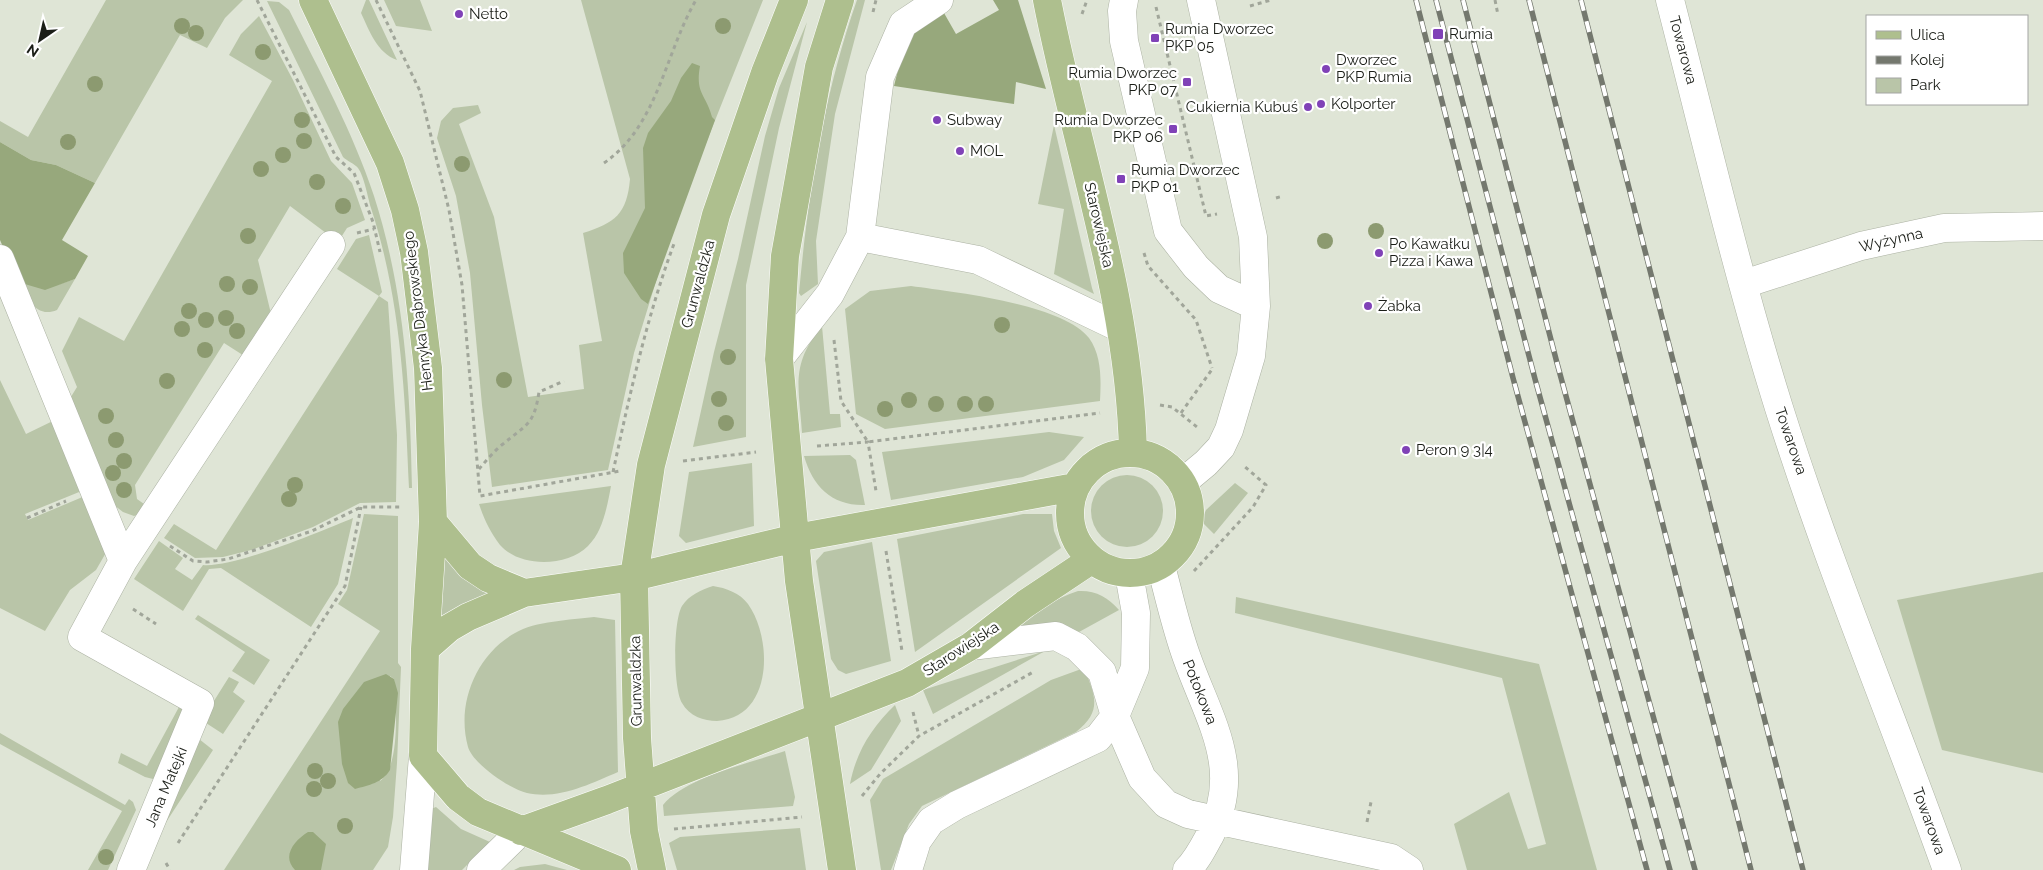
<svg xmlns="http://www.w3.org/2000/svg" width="2043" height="870" font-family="Raleway,sans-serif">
<rect width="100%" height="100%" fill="#dfe5d6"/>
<!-- green -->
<path fill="#b9c5a8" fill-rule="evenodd" d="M106,0H243L225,18L207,48L180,35L95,183L56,165L31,160L0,142V121L28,137Z
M366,0H369L397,60C377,53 369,30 361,13Z
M384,0H420L432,31L396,26Z
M581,0H763L673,226L634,353L608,470L492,487L482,405L470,273L456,196L437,138L441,121L453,108L478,105L481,113L459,124L494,217L528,397L584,389L579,345L602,341L583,233C615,223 627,214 630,179Z
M857,0H865L835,114L816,241L818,284L801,296L799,293C808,194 824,94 857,0Z
M267,1L279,2L289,10C319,70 353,132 374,196C405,293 410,387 412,488H409C405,393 401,300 371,208C368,198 364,176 358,168C355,164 347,161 343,157Z
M259,16L293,80L331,161L352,183L365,220L347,228L338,242L290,206L258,260L273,322L249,359L224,343L135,485L137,499L151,509L134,516L123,512L114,505L69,400L77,387L62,351L79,317L124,341L272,81L229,55L241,34Z
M807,22L779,128L746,285V437L693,447L714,352L738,259L765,136L779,88Z
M1054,125L1092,288L1094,294L1054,274L1064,209L1038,204Z
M369,235L382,292L379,296L388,302L397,435L396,502L360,503L313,527L251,550L223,557L195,558L164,538L174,524L216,550L379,296L337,269L356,239Z
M75,279L57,310C36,319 27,297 18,282L57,285Z
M911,286C954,292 1063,304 1089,338C1102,356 1101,380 1100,401L885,429L856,414L845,309L870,291Z
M822,326L830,414H840L841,427L802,433C799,386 790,365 822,326Z
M0,380L26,434L59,418L89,488L25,514L28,520L92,493L111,544L96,570L70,590L45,631L0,608Z
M1049,432L1084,437L1064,460L1023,477L891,500L882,452Z
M850,455L856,460L865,505C832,506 813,487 804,456Z
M752,463L754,526L686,543L679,536L689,472Z
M1091 511a36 36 0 1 1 72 0a36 36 0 1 1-72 0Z
M1235,483L1248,493L1214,534L1201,521L1206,510Z
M611,486C607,507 603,531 588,546C567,567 520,568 500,545C490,532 484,519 479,504Z
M364,514L398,516V663L401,667L397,763L393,817L388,847L373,870H224L380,631L338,604L347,590ZM390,676L394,679C396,702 401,767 380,781Z
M1023,514H1052L1054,531L1061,548L915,652L897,539Z
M353,518L338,584L311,627L221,568L209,569L183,611L134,579L159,541L183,558L175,569L192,580L203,565C234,568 322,531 353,518Z
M439,538C456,571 463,580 496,597L440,621Z
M872,542L891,661L846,674L838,670L831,659L816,561L824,552Z
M2043,572V773L1942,750L1897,600Z
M713,586C726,588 740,593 748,604C773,639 773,718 717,721C704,721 689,716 682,703C673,688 673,621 682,606C689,595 701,590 713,586Z
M1078,591C1095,590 1108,597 1119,610L1079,632L1063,627H1020C1037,609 1055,599 1078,591Z
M1236,597L1539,664L1597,870H1467L1454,824L1509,792L1528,849L1546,844L1502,678L1235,613Z
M198,615L270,660L254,685L232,671L245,652L195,619Z
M594,617L615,620L618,772C590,784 558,800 527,793C510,789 473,764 468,747C456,704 476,655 515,633C535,621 571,620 594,617Z
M1045,651L933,714L923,690Z
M1084,668C1095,695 1103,711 1076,732L922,806L909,824L891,870H881L870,800L883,779L1051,680Z
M229,677L239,682L233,692L245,701L223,734L206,723L212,704Z
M895,705L901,721L871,770L850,784C856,752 872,727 895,705Z
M179,707L183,710L157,775L153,779L145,777L118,763L121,753L147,766Z
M0,733L125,805L129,799L133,802L136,810L108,870H88L122,811L0,744Z
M199,739L213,750L161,830Z
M785,751L795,797L793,806L664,816L663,805C686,777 750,763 785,751Z
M436,807L461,829L490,842L462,870H425L431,809Z
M800,828L806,870H677L669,843L680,837Z
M545,864L567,870H514L520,867Z"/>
<!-- forest -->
<path fill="#97a87c" d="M993,0H1018L1046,89L1016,82L1014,104L894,86L906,38L944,13L956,34L999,10Z
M692,63L700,66C695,94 706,94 712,117L715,120L648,304L641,299L624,273L623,253L645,208L643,148L648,133L671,101L681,78Z
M0,142L31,160L56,165L95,183L62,240L88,256L75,279L45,290L18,282L0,240Z
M386,674L394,679L398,693L390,770C382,783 369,785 355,789L348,783L342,764L338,722L343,709L364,682Z
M308,832H313L326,844L321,870H295C281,856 295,840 308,832Z"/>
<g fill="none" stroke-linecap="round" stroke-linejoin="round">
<defs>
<path id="minor" d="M1124,0L1122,11L1124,41L1168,231L1196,267L1219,289L1256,306
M1670,0C1705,136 1737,274 1779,408C1828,564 1892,716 1947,870
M860,237L978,260L1120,328
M0,259L123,561L82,637L200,703L131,870
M1744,284L1861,246L1944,228L2043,226
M779,359L830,294L860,237L880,77L903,24L939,0
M1182,483L1206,463L1221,447L1229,430L1251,356L1256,306L1253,237L1201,0
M123,561L331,245
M1161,566C1169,596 1176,628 1187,658C1209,720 1244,769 1210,835C1203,848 1197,860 1187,870
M971,646L1056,636L1077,647L1102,672L1115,716L1142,778L1166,804L1188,814L1391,858L1409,870
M414,870L423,756
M481,870L521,831
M908,870L917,841L931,821L957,805L1098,738L1115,716L1135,668L1136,613L1129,574"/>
<path id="major" d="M313,0L390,163L405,210L414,252L428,368L433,522L425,649L423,756L458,797L478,812L617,870
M840,0L819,67L785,256L779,359L799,581L842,870
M1047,0C1076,150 1130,298 1133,453
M1070 513a60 60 0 1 1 120 0a60 60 0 1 1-120 0Z
M433,522L470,566L488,578L524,593
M425,649L449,628L468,617L524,593L634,577L796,538L1075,487
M521,831L607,800L907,683L971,646L1025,604L1091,560
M652,870L644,831L637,738L634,577L651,465L716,215L765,73L794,0"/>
</defs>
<!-- minor casing -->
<use href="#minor" stroke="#acb2a3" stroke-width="29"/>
<!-- major casing -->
<use href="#major" stroke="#fff" stroke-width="29"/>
<!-- path -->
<path stroke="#a1a69a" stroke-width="3" stroke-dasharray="4 4" stroke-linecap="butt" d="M257,0L336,157L354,173L373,222L380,252
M376,0L420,91L449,210L462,285L480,496L620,471
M1495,0L1498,15
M1250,6L1271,0
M1156,7L1206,216L1217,214
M873,12L876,0
M1082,14L1087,0
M604,163C658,126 665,53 696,0
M1276,198L1283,196
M357,233L374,229
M1144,253L1148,266L1196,320L1212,368
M834,340L841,401L868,442L1100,413
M1160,405L1172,407L1197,427
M1181,413L1213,368
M817,446L868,442L876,491
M683,461L756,452
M479,469C486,461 494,451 503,444C527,424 534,425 539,392L564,381
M613,472C630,393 647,316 675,241
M27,518L66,501
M170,546L193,561L207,562L228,559L312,531L361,507H401
M886,551L902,651
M1194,571L1253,507L1266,485L1244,466
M133,609L156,624
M913,712L919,736
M862,796L880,774L919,736L1035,671
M1367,822L1371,802
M674,829L802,817
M178,843L345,586L361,507
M166,863L170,870"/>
<!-- minor -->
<use href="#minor" stroke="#fff" stroke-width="28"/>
<!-- major -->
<use href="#major" stroke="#aebf8e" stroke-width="28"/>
<defs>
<path id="rail" d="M1416,0L1513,378L1647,870
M1436,0L1535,379L1670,870
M1463,0L1557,363L1695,870
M1529,0L1751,870
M1581,0L1803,870"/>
</defs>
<!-- rail casing -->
<use href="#rail" stroke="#74786e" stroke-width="5.5"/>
<!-- rail -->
<use href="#rail" stroke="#fff" stroke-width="4" stroke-dasharray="11" stroke-linecap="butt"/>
</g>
<!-- trees -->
<g fill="#8c9a70">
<circle cx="182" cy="26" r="8"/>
<circle cx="723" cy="26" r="8"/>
<circle cx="196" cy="33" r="8"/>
<circle cx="263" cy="52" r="8"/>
<circle cx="95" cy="84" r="8"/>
<circle cx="302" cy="120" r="8"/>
<circle cx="304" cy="141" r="8"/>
<circle cx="68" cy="142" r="8"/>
<circle cx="283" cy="155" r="8"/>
<circle cx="462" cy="164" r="8"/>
<circle cx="261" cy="169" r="8"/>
<circle cx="317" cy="182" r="8"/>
<circle cx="343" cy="206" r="8"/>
<circle cx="1376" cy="231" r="8"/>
<circle cx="248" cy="236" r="8"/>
<circle cx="1325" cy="241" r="8"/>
<circle cx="227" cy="284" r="8"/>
<circle cx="250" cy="287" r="8"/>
<circle cx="189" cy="311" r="8"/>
<circle cx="226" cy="318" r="8"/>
<circle cx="206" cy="320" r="8"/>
<circle cx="1002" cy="325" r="8"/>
<circle cx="182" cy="329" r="8"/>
<circle cx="237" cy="331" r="8"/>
<circle cx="205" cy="350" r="8"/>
<circle cx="728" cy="357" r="8"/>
<circle cx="504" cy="380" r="8"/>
<circle cx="167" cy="381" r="8"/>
<circle cx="719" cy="399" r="8"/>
<circle cx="909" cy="400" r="8"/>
<circle cx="936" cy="404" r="8"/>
<circle cx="965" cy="404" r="8"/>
<circle cx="986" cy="404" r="8"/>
<circle cx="885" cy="409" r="8"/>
<circle cx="106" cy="416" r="8"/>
<circle cx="726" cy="423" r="8"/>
<circle cx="116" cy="440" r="8"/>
<circle cx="124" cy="461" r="8"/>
<circle cx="113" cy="473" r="8"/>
<circle cx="295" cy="485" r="8"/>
<circle cx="124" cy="490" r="8"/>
<circle cx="289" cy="499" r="8"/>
<circle cx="315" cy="771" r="8"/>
<circle cx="328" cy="781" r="8"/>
<circle cx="314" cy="789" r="8"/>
<circle cx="345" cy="826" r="8"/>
<circle cx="106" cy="857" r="8"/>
</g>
<!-- markers -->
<g fill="#8042b7" stroke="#fff" stroke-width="2">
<circle cx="459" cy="14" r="5"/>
<rect x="1432" y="28" width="12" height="12" rx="2.5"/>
<rect x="1150" y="33" width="10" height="10" rx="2.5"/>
<circle cx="1326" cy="69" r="5"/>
<rect x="1182" y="77" width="10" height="10" rx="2.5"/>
<circle cx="1321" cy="104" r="5"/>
<circle cx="1308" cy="107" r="5"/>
<circle cx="937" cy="120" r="5"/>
<rect x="1168" y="124" width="10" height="10" rx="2.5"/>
<circle cx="960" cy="151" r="5"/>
<rect x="1116" y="174" width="10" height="10" rx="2.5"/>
<circle cx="1379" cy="253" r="5"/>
<circle cx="1368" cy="306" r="5"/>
<circle cx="1406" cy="450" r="5"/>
</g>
<g text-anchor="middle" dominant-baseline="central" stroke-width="4.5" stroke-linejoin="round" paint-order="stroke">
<!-- poi labels -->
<g font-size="15" fill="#1b1e18" stroke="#fff" text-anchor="start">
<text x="469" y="14">Netto</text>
<text x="1165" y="29">Rumia Dworzec<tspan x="1165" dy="17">PKP 05</tspan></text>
<text x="1449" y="34">Rumia</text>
<text x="1336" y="60">Dworzec<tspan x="1336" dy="17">PKP Rumia</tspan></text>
<text x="1177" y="73" text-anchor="end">Rumia Dworzec<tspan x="1177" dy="17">PKP 07</tspan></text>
<text x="1331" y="104">Kolporter</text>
<text x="1298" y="107" text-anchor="end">Cukiernia Kubuś</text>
<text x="947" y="120">Subway</text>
<text x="1163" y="120" text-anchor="end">Rumia Dworzec<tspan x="1163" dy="17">PKP 06</tspan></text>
<text x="970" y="151">MOL</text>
<text x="1131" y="170">Rumia Dworzec<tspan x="1131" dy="17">PKP 01</tspan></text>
<text x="1389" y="244">Po Kawałku<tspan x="1389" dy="17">Pizza i Kawa</tspan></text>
<text x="1378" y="306">Żabka</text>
<text x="1416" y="450">Peron 9 3|4</text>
</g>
<!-- street labels -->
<g font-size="15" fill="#1b1e18" stroke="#fff">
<text transform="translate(1683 50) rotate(75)">Towarowa</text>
<text transform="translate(1099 225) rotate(77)">Starowiejska</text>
<text transform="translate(1891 240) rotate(-13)">Wyżynna</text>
<text transform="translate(698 284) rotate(-75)">Grunwaldzka</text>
<text transform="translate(418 311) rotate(-97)">Henryka Dąbrowskiego</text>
<text transform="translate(1791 441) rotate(71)">Towarowa</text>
<text transform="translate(961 649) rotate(-33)">Starowiejska</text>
<text transform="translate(636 681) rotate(-91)">Grunwaldzka</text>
<text transform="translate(1200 692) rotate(68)">Potokowa</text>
<text transform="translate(166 787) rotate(-67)">Jana Matejki</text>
<text transform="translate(1929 821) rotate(70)">Towarowa</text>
</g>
</g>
<!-- legend -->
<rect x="1866" y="15" width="162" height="90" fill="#ffffff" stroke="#a4a5a3"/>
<rect x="1876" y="31" width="25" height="8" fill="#aebf8e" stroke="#a4a5a3"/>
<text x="1910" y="40" font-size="15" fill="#1b1e18">Ulica</text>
<rect x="1876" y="56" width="25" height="8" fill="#74786e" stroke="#a4a5a3"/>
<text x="1910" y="65" font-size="15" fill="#1b1e18">Kolej</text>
<rect x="1876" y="78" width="25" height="15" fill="#b9c5a8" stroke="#a4a5a3"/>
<text x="1910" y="90" font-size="15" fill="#1b1e18">Park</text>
<!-- north arrow -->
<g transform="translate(40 40) rotate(214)" stroke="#ffffff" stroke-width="4" paint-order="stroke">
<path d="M0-4L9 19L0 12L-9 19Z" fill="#1b1e18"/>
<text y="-8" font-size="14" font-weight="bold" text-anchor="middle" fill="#1b1e18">N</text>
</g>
</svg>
